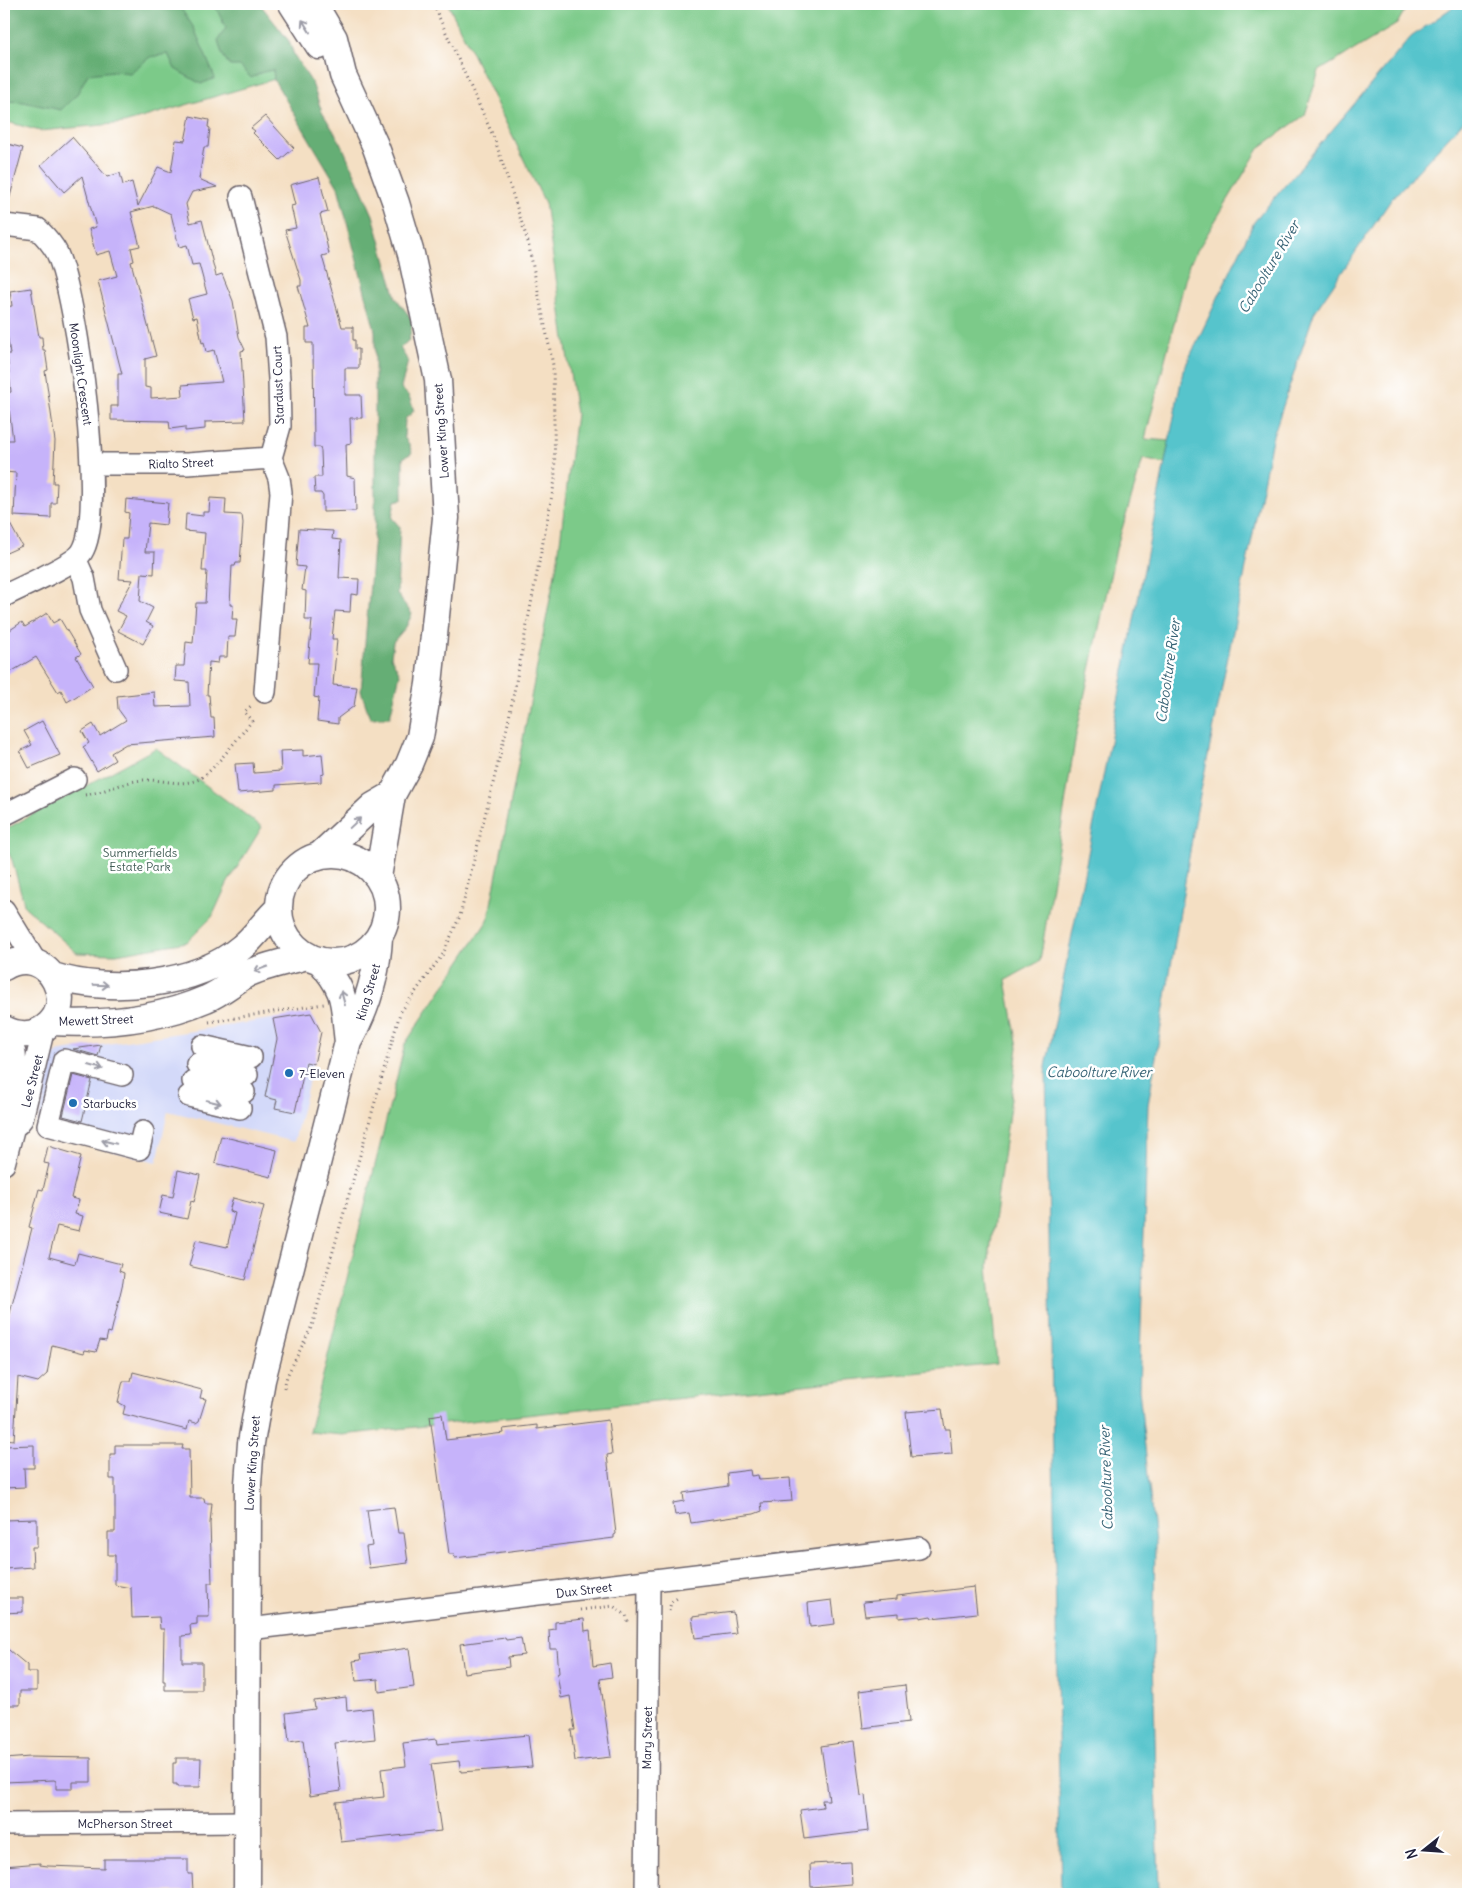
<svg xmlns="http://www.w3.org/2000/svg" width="1472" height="1898" font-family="Delius,sans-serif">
<rect width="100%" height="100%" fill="#fff"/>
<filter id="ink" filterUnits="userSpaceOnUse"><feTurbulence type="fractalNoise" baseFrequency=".02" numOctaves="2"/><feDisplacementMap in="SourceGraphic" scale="10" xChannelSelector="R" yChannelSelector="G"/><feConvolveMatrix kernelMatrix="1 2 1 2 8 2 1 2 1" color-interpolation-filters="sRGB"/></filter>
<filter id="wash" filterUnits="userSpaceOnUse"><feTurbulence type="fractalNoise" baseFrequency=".0096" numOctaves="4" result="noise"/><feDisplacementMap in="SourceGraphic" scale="20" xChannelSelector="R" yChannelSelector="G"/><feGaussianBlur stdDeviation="1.12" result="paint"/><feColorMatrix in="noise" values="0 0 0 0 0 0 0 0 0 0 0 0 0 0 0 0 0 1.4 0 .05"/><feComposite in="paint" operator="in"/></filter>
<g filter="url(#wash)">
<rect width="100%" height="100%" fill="#f4dfc3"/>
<!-- built -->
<path fill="#d3d9f9" d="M311,1013L321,1032L294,1142L168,1111L157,1162L35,1132L54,1056L61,1051Z"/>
<!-- green -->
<path fill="#7cca89" stroke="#4f7662" d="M4,4H253L299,72L124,123L40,131L4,121Z
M448,4H1408L1397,24L1319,71L1305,115L1260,147L1189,264L1145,439L1169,441L1165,464L1143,459L1116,549L1076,735L1040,961L1006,980L1018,1047L988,1266L997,1364L342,1435L309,1432L405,1044L488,920L558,558L576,414L545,203Z
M156,748L262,827L227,884L212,917L187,942L116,954L77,953L25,907L12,860L4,844V830Z"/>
<!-- forest -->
<path fill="#65ae75" stroke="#446858" d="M4,4H178L194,28L215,78L201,84L175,69L168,54L150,57L130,73L114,71L88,74L77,94L61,110L23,102L4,101Z
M214,4H260L289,41L294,55L312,83L322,112L341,143L373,215L396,298L413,321L409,340L400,348L408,361L401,388L409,396L414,411L405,419L404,437L409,444L412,453L403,458V499L395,501L392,518L400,527L397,594L412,614L406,627L393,642L391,657L400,674L390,717L370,718L361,691L375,523V331L338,187L274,80L273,70L263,72L251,78L240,66H230L222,54L218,40L226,28Z"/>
<!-- water -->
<path fill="#57c4cc" stroke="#3c7384" d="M1457,4H1468V116L1391,200L1314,313L1272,439L1196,815L1148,1105L1139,1389L1155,1544L1153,1657L1159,1894H1061L1046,1067L1183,371L1254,222L1411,37Z"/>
<g id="blocks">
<!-- building -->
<path fill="#c6b3fa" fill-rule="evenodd" d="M190,116L209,120L208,127L210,128L208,147H204L199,179L217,187L192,192L186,204L190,223L202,220L216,276L222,274L233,301L239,337L245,350L241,351L245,421L205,422V429L185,431V427L170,429L169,421L111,420V406H118V374H122L98,281L117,276L110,251L96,255L89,229L96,227L82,176L64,192L41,165L72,137L107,177L120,173L123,185L132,182L138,206L158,167L171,172L176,140L185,141ZM154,206L171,214L179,247L187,245L192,265L199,264L207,294L188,299L193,318L197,317L202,343L204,342L206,352L214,350L222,382L182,385L183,396L151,398V388L145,387V359L156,356L131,262L134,261L131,248L140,246L131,212Z
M265,116L294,148L280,160L253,133L255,131L251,128Z
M4,143L23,148L8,204L4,203Z
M319,177L328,212L320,214L329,254L322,256L342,327H353V340H355V349H359V368H345V395H361L362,418H350L351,443L346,444L347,476L355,478L356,511L323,512V496L321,493H315L314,477H322L321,451L320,447H314L313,343H306V328H310L298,286H301V280L285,230L296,228L291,206L295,205L290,185Z
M31,288L39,337H42L43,350H45L48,370L45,371L55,441L53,483H57L56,503H51V518L14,516L16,473L5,472L7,440H13L7,393L11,392L7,354H10L6,326L4,327V307L12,306L10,291Z
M210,498L226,499L225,514L242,515L243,523L240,563H236L235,566H232L230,605H233L232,619H237L235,637H228L227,657H219L218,663L209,662L207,695H209L211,718H214L215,737L126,744L111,753L115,760L97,771L83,747L89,743L82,731L93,724L100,736L126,720L118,709L117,696L154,692L155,707L190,706L189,682L175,681L176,666H184L186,642L193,643L196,603H205L207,571H202L205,533L185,531L186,514L203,516V512H209Z
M126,499L168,503L166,525L148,523L145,552H155L154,574L142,573L140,601L153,608L146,622L153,626L143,644L118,631L126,616L116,611L133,580L119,579L122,539H127L129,513L125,512Z
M4,513L22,546L4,554Z
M299,529L333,531L332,539L341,540L339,578L359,579L358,595L351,594L350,612L335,611L332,639H337L333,685L357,687L354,706L338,718V724L317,721L319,698L314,697L317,663H308L312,620H305L306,591L302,590L305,567L296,566Z
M47,613L53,623L60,619L81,654L76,657L93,686L67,702L61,690L58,692L36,657L4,676V634L22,622L25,627Z
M42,721L60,755L29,768L20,751L32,745L24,731Z
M303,750V756L322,754L324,774L321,775V782L276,785V790L238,793L235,764L253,763L254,773L281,771L280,751Z
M311,1013L321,1032L314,1064L306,1062L295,1112L275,1108L277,1100L265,1097L277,1039L273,1019Z
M101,1045L98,1056L73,1049Z
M73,1075L92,1080L82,1121L63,1116Z
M221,1136L277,1150L271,1177L215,1163Z
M48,1146L81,1156L71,1198L79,1200L75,1214L83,1216L79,1231L57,1226L49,1257L75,1264L78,1253L121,1264L119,1271L124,1273L123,1282L111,1333L108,1332L106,1341L100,1340L96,1352L85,1350L84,1353L52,1345L47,1374L38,1382L18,1377L14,1440L4,1439V1336L32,1228L29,1227L39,1189L43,1190L49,1164L44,1163Z
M178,1170L200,1175L194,1202L191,1201L187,1219L159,1213L163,1195L173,1197Z
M233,1198L264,1206L245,1280L189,1266L196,1240L227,1247L235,1213L229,1211Z
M133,1372L202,1390L200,1398L206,1399L199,1421L196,1423L189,1421L187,1430L123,1414L125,1406L118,1402L123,1381H131Z
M942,1409L945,1429H950L952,1454L911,1457L906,1412Z
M442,1414L446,1440L504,1433L503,1429L537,1425V1429L608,1420L612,1454L607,1455L616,1534L614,1535V1538L455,1558L454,1554H449L430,1416Z
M34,1445V1468H24L25,1487L4,1488V1446Z
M115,1445H183L182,1449H189L190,1498H204L205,1503H212L210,1523L212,1583H208L209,1617H197V1624L190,1625L191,1635L182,1636V1662H202V1690H165V1681H163L164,1629H160L159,1617L132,1618L131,1588L115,1585V1555H108V1532H115V1479H110V1454H115Z
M750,1470L751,1476L758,1475L759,1480L790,1478L792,1501L761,1503L762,1511L754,1514L691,1523L689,1513L675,1515L673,1503L684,1501L683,1493L728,1486L727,1473Z
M394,1507L398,1533H404L408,1563L369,1568L366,1547L372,1546L367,1510Z
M37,1519V1547H32L33,1567L4,1569V1520Z
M974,1587L977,1613L932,1618L931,1616L920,1618V1616L899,1618V1613L865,1616L863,1602L897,1599V1596Z
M4,1598H23V1612L4,1613Z
M832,1600L835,1624L810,1627L808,1603Z
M733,1612L736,1633L695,1638L692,1617Z
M584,1619L585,1631L590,1630L593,1666L610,1663L612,1677L600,1679L611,1757L575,1761L571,1730H575L570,1696L561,1698L557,1674L559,1673L557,1649H550L549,1630L555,1629V1622Z
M505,1638L506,1640L521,1638L524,1655L508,1657L509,1667L464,1673L460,1644Z
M4,1646L27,1665V1672H37V1691H20V1705H4Z
M409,1648L414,1687L379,1692L378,1679L356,1681L353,1661L361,1660L360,1655Z
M905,1685L909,1722L863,1728L859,1691Z
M346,1697L347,1711L372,1708L375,1739L335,1743L341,1791L310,1796L303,1740L289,1742L286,1713L315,1709L314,1701Z
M528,1735L532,1767L461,1772L459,1761L431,1764L441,1831L341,1842L336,1802L384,1797L381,1769L406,1766L403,1743L436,1739L437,1744Z
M854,1741L861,1796L865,1795L869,1831L804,1839L800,1810L823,1807L822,1800H829L821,1746Z
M30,1757L91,1758V1782H73V1789H56V1781L54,1780L4,1782V1759Z
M176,1758H201L200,1787H177V1784H173V1763H176Z
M104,1859H188V1874H192L193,1891L4,1894V1866L40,1863V1865L48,1866L104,1868Z
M851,1862L852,1884L811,1887L810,1864Z"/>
</g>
</g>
<g filter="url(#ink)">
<use href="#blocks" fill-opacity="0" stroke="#6c646b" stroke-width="1"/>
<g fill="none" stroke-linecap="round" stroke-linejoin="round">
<defs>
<path id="minor" d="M241,197L276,337L279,379L280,426L271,458L279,478L281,492L265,692
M4,225L38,229C45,236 52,243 57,253C77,298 107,513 82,552C74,565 21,587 4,596
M92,464H187L271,458
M76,560L84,578L90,610L116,669
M4,815L75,779
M4,910L37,964
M202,1046L251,1057
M197,1064L247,1075
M122,1075L64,1060L48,1125L139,1149L143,1132
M193,1081L244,1092
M189,1096L240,1108
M18,1124L22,1119L44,1028
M4,1164L13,1130L9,1115L16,1070L15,1053L6,1030
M249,1629L919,1548
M4,1824L247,1822
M646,1894L649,1583"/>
<path id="major" d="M292,4L319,46
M314,4L334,38L343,75L375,145L396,203L411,254L438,380L446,518L429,684L420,737L409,764L392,795L378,877
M279 908a54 54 0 1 1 108 0a54 54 0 1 1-108 0Z
M321,854L373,806L392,795
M319,960C348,993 343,1002 348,1042
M4,967C49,940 85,1011 37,1032C26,1036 14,1034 4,1029
M53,976C109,994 196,986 242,947C256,936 265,920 279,908
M51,1022C104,1025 157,1020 206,999C221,993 234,981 249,973C267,965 288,961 308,956
M247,1894L248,1484L251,1443L262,1380L348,1042C366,1011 377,974 379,938"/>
</defs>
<!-- minor casing -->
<use href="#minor" stroke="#6c646b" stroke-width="24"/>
<!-- major casing -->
<use href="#major" stroke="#6c646b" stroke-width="29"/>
<!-- path -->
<path stroke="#6c646b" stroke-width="3" stroke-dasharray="1 4" stroke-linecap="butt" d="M85,795C106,792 124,781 144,780C163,779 184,788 201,778C214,770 241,734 252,721L244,712L252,705
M4,856L9,879L4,881
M209,1022L324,1004
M284,1388L287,1376L312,1326L400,1013L443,954L460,916L508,723L555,480L553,365L528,242L495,140L433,4
M580,1610L613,1606L626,1615L629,1624
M669,1611L671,1602L679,1597"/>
<!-- minor -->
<use href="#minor" stroke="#fff" stroke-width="21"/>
<!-- major -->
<use href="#major" stroke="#fff" stroke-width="26"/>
</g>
<!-- one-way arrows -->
<defs><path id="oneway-shaft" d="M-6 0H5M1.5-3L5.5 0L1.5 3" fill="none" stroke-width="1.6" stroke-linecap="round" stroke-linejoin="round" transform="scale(1.25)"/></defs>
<g stroke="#9c9ca7">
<use href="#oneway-shaft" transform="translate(306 26) rotate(-122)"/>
<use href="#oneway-shaft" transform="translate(355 823) rotate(-43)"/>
<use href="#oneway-shaft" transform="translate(261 969) rotate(160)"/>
<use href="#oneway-shaft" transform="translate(101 985) rotate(2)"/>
<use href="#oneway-shaft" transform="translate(343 998) rotate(-105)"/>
<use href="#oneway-shaft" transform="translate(96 1067) rotate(16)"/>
<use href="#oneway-shaft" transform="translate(214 1102) rotate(13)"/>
<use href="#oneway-shaft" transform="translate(109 1142) rotate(-166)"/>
</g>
</g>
<!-- markers -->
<g fill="#1f6fb2" stroke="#fff" stroke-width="2">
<circle cx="289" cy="1073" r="5"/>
<circle cx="73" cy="1103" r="5"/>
</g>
<g text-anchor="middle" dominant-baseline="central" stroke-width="5" stroke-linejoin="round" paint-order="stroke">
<!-- street labels -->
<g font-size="12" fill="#22223b" stroke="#fff">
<text transform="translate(81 374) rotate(82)">Moonlight Crescent</text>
<text transform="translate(278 385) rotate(-92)">Stardust Court</text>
<text transform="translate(441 431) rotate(-94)">Lower King Street</text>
<text transform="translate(181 463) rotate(-2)">Rialto Street</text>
<text transform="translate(368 992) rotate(-74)">King Street</text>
<text transform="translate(96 1020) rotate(-2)">Mewett Street</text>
<text transform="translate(32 1081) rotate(-76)">Lee Street</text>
<text transform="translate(252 1463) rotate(-86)">Lower King Street</text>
<text transform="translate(584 1590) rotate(-7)">Dux Street</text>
<text transform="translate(647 1738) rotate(-89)">Mary Street</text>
<text x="125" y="1823">McPherson Street</text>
</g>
<!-- park labels -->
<g font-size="12" fill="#425d56" stroke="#fff">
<text x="140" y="852">Summerfields<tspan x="140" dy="14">Estate Park</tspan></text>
</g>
<!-- poi labels -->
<g font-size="12" fill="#22223b" stroke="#fff" text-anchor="start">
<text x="299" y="1073">7-Eleven</text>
<text x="83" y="1103">Starbucks</text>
</g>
<!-- water labels -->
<g font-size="14" font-style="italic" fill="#376375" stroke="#fff">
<text transform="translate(1269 267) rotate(-59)">Caboolture River</text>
<text transform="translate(1168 671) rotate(-82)">Caboolture River</text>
<text x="1099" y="1072">Caboolture River</text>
<text transform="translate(1106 1478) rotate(-92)">Caboolture River</text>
</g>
</g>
<!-- margin -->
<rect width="1472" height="1898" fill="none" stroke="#fff" stroke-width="20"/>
<!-- north arrow -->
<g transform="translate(1424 1850) rotate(253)" stroke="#ffffff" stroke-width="4" paint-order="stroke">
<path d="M0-4L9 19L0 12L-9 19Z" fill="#22223b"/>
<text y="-8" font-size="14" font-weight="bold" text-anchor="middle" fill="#22223b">N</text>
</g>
</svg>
